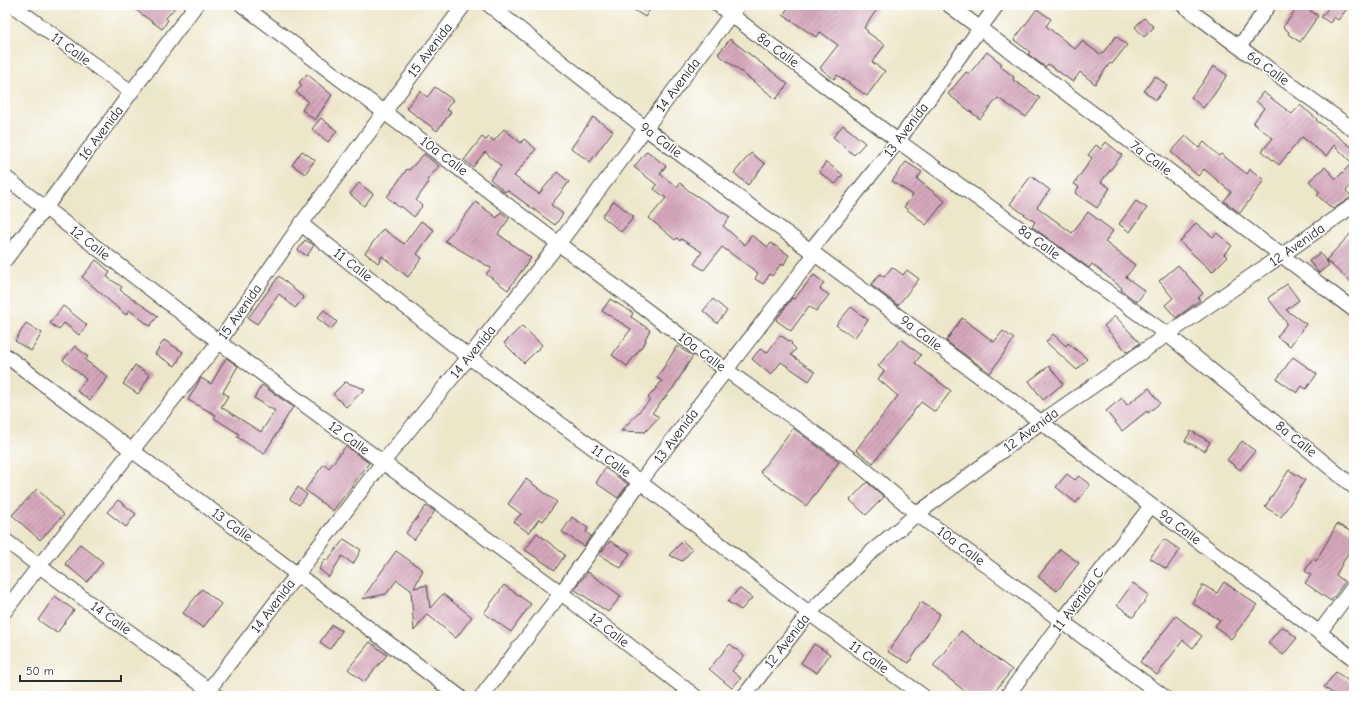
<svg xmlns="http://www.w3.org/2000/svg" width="1359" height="701" font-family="'Comic Neue',sans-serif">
<defs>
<pattern id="building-hatch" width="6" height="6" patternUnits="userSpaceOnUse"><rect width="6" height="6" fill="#d6a7bc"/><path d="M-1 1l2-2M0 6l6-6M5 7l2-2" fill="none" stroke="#ae8899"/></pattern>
</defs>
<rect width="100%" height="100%" fill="#fff"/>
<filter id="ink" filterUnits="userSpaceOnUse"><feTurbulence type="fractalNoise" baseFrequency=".025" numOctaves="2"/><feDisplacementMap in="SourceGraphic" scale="8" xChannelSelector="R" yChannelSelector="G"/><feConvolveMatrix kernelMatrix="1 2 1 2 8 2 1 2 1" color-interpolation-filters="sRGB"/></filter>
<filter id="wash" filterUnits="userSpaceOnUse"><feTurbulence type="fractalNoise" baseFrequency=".012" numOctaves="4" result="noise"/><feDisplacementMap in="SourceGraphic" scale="16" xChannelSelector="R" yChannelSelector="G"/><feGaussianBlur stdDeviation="0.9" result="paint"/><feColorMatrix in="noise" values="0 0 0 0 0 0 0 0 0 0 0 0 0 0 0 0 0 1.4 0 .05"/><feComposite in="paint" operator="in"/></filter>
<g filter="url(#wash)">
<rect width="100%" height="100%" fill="#ede7ca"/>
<g id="blocks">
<!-- building -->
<path fill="url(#building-hatch)" d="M129,5H177L166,18L168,20L162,29Z
M626,5H653L645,17Z
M790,5H880L864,28L868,31L867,32L885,45L872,62L885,71L867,96L837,75L834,79L820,68L838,45L820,32L816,37L783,15Z
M1299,5H1302L1318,16L1300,42L1288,34L1289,32L1283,27Z
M1331,5H1350L1338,20L1334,17L1330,23L1321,17Z
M1037,9L1051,19L1046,26L1075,49L1082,41L1101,55L1116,36L1127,45L1112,64L1110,63L1095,84L1080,72L1073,82L1048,64L1045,67L1028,54L1030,52L1014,40Z
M1144,18L1154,27L1144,37L1135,27Z
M730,39L788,84L776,99L718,54Z
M987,52L1002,64L1000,66L1014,77L1013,80L1040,98L1026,117L998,98L980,119L948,94L966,72L969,74Z
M1213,66L1227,75L1213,96L1203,108L1191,97L1201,85Z
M307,74L332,95L315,120L302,110L308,101L296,92L302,85L299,82Z
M1155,76L1167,85L1156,100L1144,91Z
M435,87L453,100L446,109L451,112L437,131L406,108L420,91L427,97Z
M1263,92L1292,114L1300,105L1317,119L1316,120L1354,149V182L1346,191L1352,197L1333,209L1317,195L1320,193L1309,181L1325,167L1336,179L1352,163L1334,145L1326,156L1302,137L1279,165L1262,151L1273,138L1253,123L1264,108L1256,101Z
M593,117L613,131L590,162L571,148Z
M321,118L337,131L328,142L312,129Z
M843,125L865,143L854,155L833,137Z
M504,129L521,143L524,139L536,149L514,176L539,194L557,172L569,182L551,205L563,214L555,225L507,190L505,192L490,179L501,166L485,152L473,167L464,160L482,137L486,140L489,137L494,141Z
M1186,136L1199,148L1204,142L1219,156L1221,154L1247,174L1250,169L1264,180L1240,213L1224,201L1231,192L1204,169L1198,176L1171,152Z
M1106,142L1122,155L1101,182L1110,188L1097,208L1075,193L1079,187L1074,184L1092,158L1088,155L1096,145L1101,149Z
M302,151L315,160L305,174L292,165Z
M647,151L666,166L660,174L677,187L680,183L689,191L730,217L723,226L745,245L751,235L768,247L771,243L789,255L783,266L781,264L772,276L770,274L763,284L755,279L758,273L722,247L704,270L694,264L702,252L681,239L680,241L677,238L675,240L649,218L666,198L654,189L657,185L634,167Z
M751,153L765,164L748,185L734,173Z
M424,154L439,166L427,180L429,182L416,200L422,206L414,217L401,206L400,208L387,197L407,169L409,170Z
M826,162L843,175L835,184L819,172Z
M906,162L922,172L917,179L945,201L926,225L904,207L913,195L892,181Z
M1031,176L1050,190L1037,207L1072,233L1088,212L1113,231L1105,242L1135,265L1126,277L1145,291L1137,302L1121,290L1122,288L1092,264L1089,268L1032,227L1035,222L1010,204Z
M359,183L373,194L364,206L350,194Z
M614,201L634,217L621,232L602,216Z
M1136,201L1147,208L1130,232L1119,224Z
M476,202L497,218L501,212L509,219L498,234L531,258L508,290L486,274L491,268L445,241Z
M421,221L434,230L417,254L422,258L408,277L382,256L378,263L365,253L383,229L404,244Z
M1196,223L1213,237L1217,233L1232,246L1224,254L1227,257L1212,272L1180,242Z
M1354,230V285L1326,260Z
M305,240L314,245L307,256L298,250Z
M1320,253L1329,265L1319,273L1309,261Z
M96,260L110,272L107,277L122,287L120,290L158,316L150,326L129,310L126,315L82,277Z
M1178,265L1203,293L1198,298L1200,300L1176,318L1165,305L1173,298L1159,281Z
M892,267L903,275L907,270L919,279L898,305L871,285L880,274L884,277Z
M814,275L824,283L820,289L829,295L816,311L809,306L791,331L776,320L792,298L794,299Z
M279,276L304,298L295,308L279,294L257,324L248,318Z
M1287,284L1299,300L1286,310L1306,324L1290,346L1277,337L1287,323L1268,298Z
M610,299L633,313L631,317L650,330L645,339L646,341L627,366L612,355L631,329L602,311Z
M713,299L727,311L717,323L703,311Z
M63,306L87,325L79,335L64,323L59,330L50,323Z
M851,307L868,320L854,338L836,325Z
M324,310L337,322L331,329L317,318Z
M1115,316L1140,343L1127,352L1104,326Z
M962,318L994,342L1003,331L1014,339L990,373L946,341Z
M26,323L42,333L31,351L15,341Z
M522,326L542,345L524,363L504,343Z
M1053,334L1066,346L1068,343L1087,359L1077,370L1046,342Z
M780,335L792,343L791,344L796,349L791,355L815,372L809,381L781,362L771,375L752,359L760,349L767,353Z
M901,339L921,355L915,363L951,391L935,412L921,402L873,463L856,450L898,396L878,379L884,371L878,366Z
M164,340L183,352L175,366L155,354Z
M75,346L88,357L85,360L108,377L90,400L77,391L86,379L63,360Z
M677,346L693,356L673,388L652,413L659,417L645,432L621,431L650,400L648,398L662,381L657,378Z
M1293,357L1317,374L1306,389L1302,386L1297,393L1277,379Z
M226,358L238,366L223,392L228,396L221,407L261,432L275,411L254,398L262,385L293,407L264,454L237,437L239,434L214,418L216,415L188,400L201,378L211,384Z
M135,365L150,375L138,394L123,384Z
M1049,366L1063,384L1043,400L1029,381Z
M345,382L365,389L346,407L333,394Z
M1149,388L1160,403L1148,413L1147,411L1122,431L1106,411L1122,398L1127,405Z
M793,428L839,462L806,506L760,472Z
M1191,431L1210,442L1205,451L1185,441Z
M1242,441L1255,451L1240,470L1227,460Z
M346,446L369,463L333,511L305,490L324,464L329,468Z
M605,468L628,484L618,498L596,483Z
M1289,470L1305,480L1281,517L1265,507Z
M1067,474L1075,480L1079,476L1090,485L1076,503L1056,487Z
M526,479L557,502L543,521L539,519L529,533L514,522L521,514L508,504Z
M867,482L884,497L866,515L850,500Z
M298,487L307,495L299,505L290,499Z
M37,489L64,515L40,540L12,515Z
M118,500L136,514L126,527L107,512Z
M426,506L435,511L414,540L406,533Z
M572,517L588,528L586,532L591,536L584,546L562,532Z
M1337,524L1354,533V542L1336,575L1345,582L1331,601L1305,583L1311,575L1305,571L1313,559L1316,561Z
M537,533L565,555L555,570L525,550Z
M344,539L361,550L353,564L342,556L329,577L319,569L325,559L327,561Z
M1164,539L1180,550L1166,569L1150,558Z
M610,541L630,553L621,568L599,555Z
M683,541L692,550L682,561L669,555Z
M80,544L103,562L87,582L65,564Z
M1060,549L1079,563L1057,591L1038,577Z
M396,551L423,570L414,588L427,585L430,608L443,594L472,617L456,638L427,614L414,631L411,590L397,580L386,594L362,599Z
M588,572L621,596L608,612L574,589Z
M1224,582L1257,605L1231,639L1215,626L1220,620L1192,603L1203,585L1217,593Z
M1133,583L1149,595L1133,617L1117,605Z
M504,585L531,604L511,632L484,613Z
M739,588L752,598L741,610L728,602Z
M202,589L221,604L203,628L183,613Z
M55,596L74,610L57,633L38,620Z
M921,602L940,614L909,663L888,652Z
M1176,616L1202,636L1193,648L1183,640L1157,675L1140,662Z
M332,625L342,631L330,649L320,642Z
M1282,626L1297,638L1283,655L1268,643Z
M961,631L1012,670L991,696H971L933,666Z
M370,642L387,655L364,682L348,669Z
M730,644L744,656L732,671L741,678L732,688L709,669Z
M814,644L830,654L817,673L801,663Z
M1336,672L1353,684L1345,696H1336L1324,687Z"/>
</g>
</g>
<g filter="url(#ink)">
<use href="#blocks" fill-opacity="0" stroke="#484743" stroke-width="1"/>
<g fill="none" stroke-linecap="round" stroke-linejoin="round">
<defs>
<path id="street" d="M12,5L131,92
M242,5L726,370L861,466L917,514L1163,696
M489,5L645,128L1041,422L1354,659
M718,5L898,141L1168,335L1354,487
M949,5L1354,310
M1183,5L1239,47L1354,130
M1239,47L1269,5
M5,177L219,342L561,593L695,696
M301,224L469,357L640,482L809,613L923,696
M810,251L898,141L997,5
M5,260L45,208L196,5
M5,355C156,469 308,581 459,696
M5,540L39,566L217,696
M5,611L39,566L219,342L301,224L464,5
M1319,633L1354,586
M204,696L383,462L469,357L559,243L738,5
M482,696L561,593L640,482L815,254
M744,696L809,613L869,554L917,514L1041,422L1354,205
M1007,696L1062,621L1151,506"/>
</defs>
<!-- street casing -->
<use href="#street" stroke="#484743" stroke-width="16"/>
<!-- street -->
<use href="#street" stroke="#fff" stroke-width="14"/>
</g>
</g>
<g text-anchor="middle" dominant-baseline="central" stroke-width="3.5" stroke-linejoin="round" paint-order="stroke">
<!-- street labels -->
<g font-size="14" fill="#2b2b2b" stroke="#fff">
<text transform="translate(71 49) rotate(36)">11 Calle</text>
<text transform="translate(430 50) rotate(-53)">15 Avenida</text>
<text transform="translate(778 50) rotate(37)">8a Calle</text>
<text transform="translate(1268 68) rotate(36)">6a Calle</text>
<text transform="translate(678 85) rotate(-53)">14 Avenida</text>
<text transform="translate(906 130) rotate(-53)">13 Avenida</text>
<text transform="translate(101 133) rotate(-53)">16 Avenida</text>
<text transform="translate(661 140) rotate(37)">9a Calle</text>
<text transform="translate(444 156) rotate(37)">10a Calle</text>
<text transform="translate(1151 158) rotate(37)">7a Calle</text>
<text transform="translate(1039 242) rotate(36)">8a Calle</text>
<text transform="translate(90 243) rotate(38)">12 Calle</text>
<text transform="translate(1297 245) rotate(-35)">12 Avenida</text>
<text transform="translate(353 265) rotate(38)">11 Calle</text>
<text transform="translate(240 312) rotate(-55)">15 Avenida</text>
<text transform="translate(921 333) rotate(37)">9a Calle</text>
<text transform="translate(473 352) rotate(-51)">14 Avenida</text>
<text transform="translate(702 352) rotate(37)">10a Calle</text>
<text transform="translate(1031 430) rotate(-36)">12 Avenida</text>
<text transform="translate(676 436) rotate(-53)">13 Avenida</text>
<text transform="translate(349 438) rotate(36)">12 Calle</text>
<text transform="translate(1296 439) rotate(39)">8a Calle</text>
<text transform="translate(611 461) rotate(36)">11 Calle</text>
<text transform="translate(232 525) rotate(36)">13 Calle</text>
<text transform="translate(1180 527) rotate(37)">9a Calle</text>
<text transform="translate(961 546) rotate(37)">10a Calle</text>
<text transform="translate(1078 600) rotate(-53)">11 Avenida C</text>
<text transform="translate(273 606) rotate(-53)">14 Avenida</text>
<text transform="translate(111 618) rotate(36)">14 Calle</text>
<text transform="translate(609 630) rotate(38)">12 Calle</text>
<text transform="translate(787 641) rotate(-52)">12 Avenida</text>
<text transform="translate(869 657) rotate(36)">11 Calle</text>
</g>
</g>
<!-- margin -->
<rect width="1359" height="701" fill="none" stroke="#fff" stroke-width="20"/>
<!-- scale -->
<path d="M20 675v6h101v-6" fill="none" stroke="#2b2b2b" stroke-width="2"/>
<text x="26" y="675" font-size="12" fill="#2b2b2b" stroke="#ffffff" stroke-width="3" paint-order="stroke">50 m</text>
</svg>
